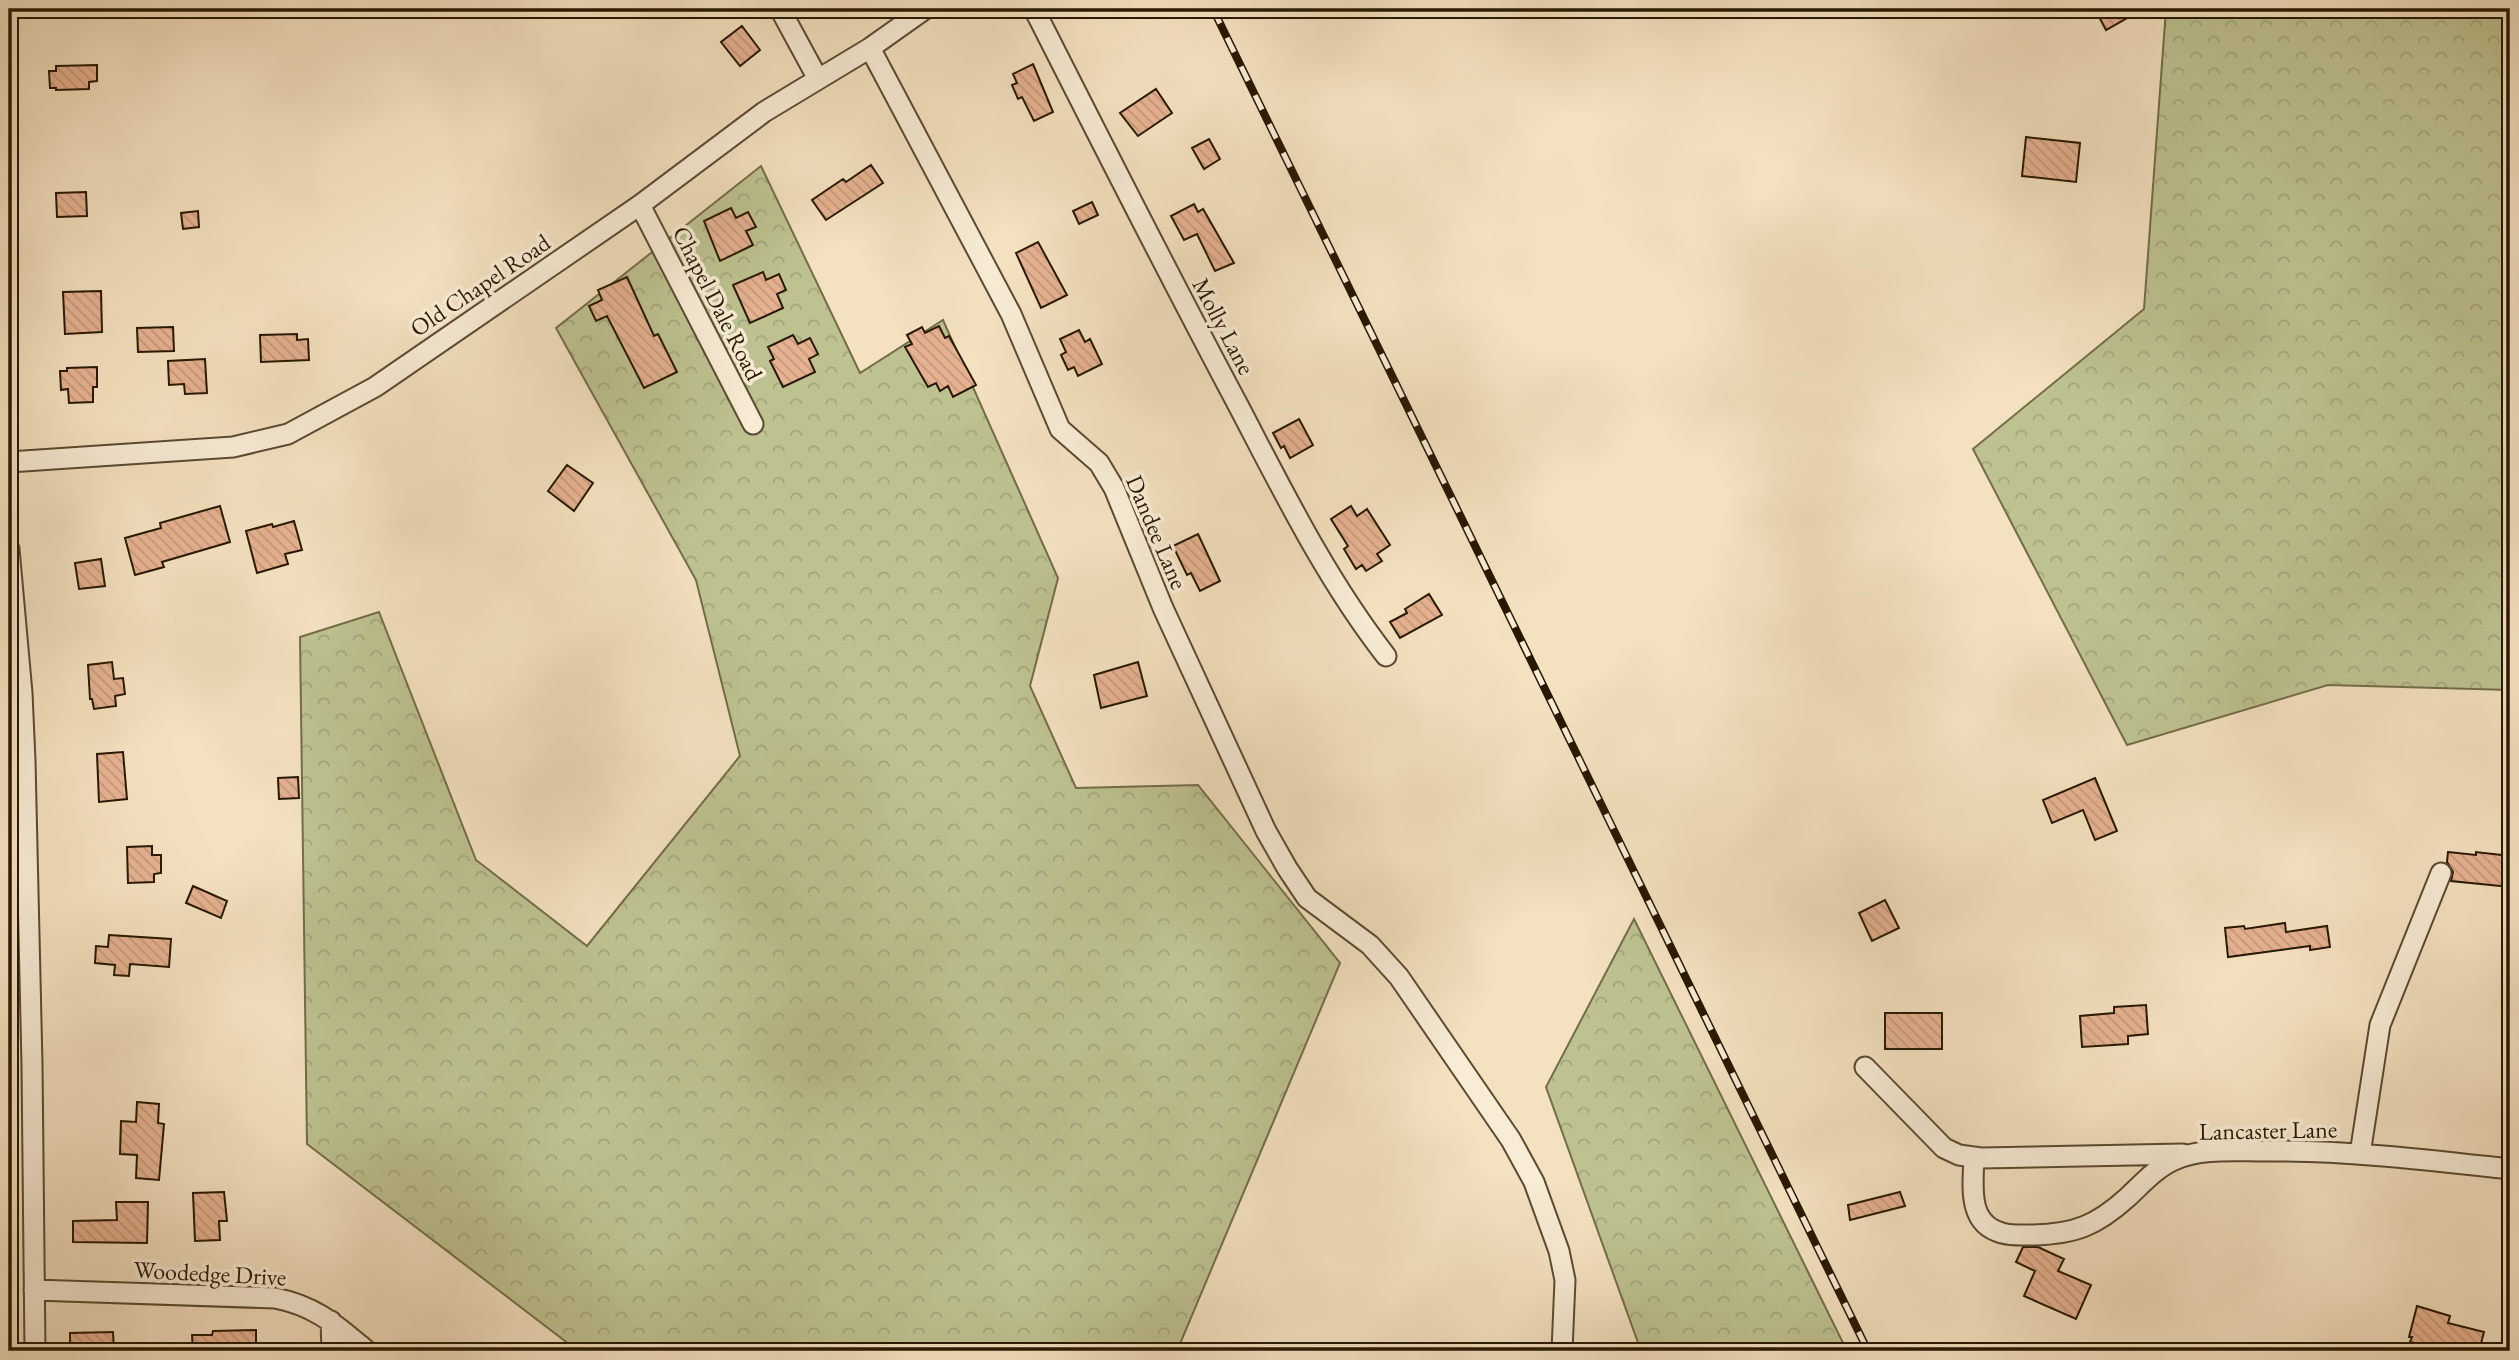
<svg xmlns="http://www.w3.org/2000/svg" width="2519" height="1360" font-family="'EB Garamond',serif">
<defs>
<pattern id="forest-crowns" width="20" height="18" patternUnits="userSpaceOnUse" patternTransform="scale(1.75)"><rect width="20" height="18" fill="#bec291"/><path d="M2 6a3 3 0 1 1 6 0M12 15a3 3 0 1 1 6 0" fill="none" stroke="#a3a67b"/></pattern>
<pattern id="building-back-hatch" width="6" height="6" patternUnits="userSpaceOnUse" patternTransform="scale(1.75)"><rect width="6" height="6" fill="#e6b291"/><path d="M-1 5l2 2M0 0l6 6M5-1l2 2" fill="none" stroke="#c5987b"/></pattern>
</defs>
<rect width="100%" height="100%" fill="#f4e1c0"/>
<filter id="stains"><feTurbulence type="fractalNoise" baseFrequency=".00286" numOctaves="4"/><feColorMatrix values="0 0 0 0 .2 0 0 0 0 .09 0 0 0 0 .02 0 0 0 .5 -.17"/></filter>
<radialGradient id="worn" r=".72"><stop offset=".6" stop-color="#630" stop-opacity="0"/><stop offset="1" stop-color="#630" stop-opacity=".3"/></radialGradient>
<!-- forest -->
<path fill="url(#forest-crowns)" stroke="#736d49" stroke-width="2" d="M2166,9H2510V690L2328,685L2127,745L1973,449L2144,309Z
M761,166L860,373L943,320L1058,578L1030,686L1076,788L1198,785L1340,963L1177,1351H578L307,1144L300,637L379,612L476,860L587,946L740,756L696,580L556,328Z
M1634,919L1847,1351H1641L1546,1087Z"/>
<!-- building -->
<path fill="url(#building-back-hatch)" stroke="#281801" stroke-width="2" d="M2095,9H2143L2106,30Z
M742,26L760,50L740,66L721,42Z
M1033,64L1053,112L1034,121L1022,97L1018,99L1012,85L1017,83L1013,74Z
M97,65V81L89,82V89L56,90V88H50L49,71H56V66Z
M1156,89L1172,113L1138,136L1120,113Z
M2026,137L2080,143L2076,182L2022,176Z
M1209,139L1220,159L1204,169L1192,148Z
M871,165L883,183L826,220L812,200L843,179L846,182Z
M86,192L87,216L57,217L56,193Z
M1092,202L1098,215L1079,224L1073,211Z
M1194,204L1198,212L1203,209L1234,263L1215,271L1197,234L1184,240L1171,216Z
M731,208L736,218L748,212L756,227L746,231L753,245L720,261L704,221Z
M198,211L199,227L183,229L181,213Z
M1038,242L1067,295L1041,308L1016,253Z
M763,272L766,280L779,274L786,290L777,294L783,308L750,323L733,285Z
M627,277L654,336L658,334L677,372L644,388L607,316L596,321L589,306L602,300L598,290Z
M101,291L102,332L65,334L63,292Z
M939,326L945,338L949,336L976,385L953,397L948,386L940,391L936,383L928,387L905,347L912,344L907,335L922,327L925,333Z
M173,327L174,351L138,352L137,328Z
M1079,330L1085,342L1090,339L1102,364L1078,376L1074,367L1068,370L1061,355L1066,352L1060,339Z
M297,334V340L308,339L309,360L261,362L260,335Z
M793,335L798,344L810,338L818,354L809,359L815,372L783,387L770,361L774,359L768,347Z
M205,359L207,393L185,394L184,384L169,385L168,361Z
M97,367V387H93V402L69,403L68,389L61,390L60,371H67V368Z
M1299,419L1313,445L1290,458L1284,446L1281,448L1273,433Z
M567,465L593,483L574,511L548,491Z
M220,506L230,542L162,562L164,567L135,575L125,538L161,528L160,523Z
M1351,506L1357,516L1367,509L1390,545L1377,554L1382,561L1366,571L1362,565L1356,569L1344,549L1348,546L1331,519Z
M294,521L302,550L285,554L288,564L257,573L246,531L272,524L273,527Z
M1198,534L1220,581L1200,591L1191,573L1187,575L1173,546Z
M101,559L105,586L79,589L75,563Z
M1429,594L1442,615L1400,638L1390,622L1407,613L1405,609Z
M112,662L114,679L123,678L125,694L115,696L116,706L94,709L92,699H90L88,665Z
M1138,662L1147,696L1101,708L1094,675Z
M123,752L127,799L99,802L97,754Z
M298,777L299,798L279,799L278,778Z
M2095,778L2117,831L2095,840L2083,810L2052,823L2043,800Z
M152,846V855H161V873L154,874V882L128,883L127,847Z
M2448,852L2476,855V852L2510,856V887L2451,881L2453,872L2447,862Z
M193,886L227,901L221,918L186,903Z
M1885,900L1899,928L1872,941L1859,913Z
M2285,923L2286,932L2327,926L2330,947L2310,950V946L2228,957L2225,928L2244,926L2245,929Z
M109,935L171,939L169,967L130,964L129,976L114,975L115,965L95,963L96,946L108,947Z
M2146,1005L2148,1034L2128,1036V1044L2082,1047L2080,1016L2114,1013V1007Z
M1885,1013H1942V1049H1885Z
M137,1102L159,1104L158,1123L164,1124L159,1180L136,1178L137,1155L120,1154L121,1121L136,1122Z
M224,1192L227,1221H219L220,1240L195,1241L193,1193Z
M1900,1192L1905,1206L1850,1220L1848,1205Z
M116,1202H148L147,1243L73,1242V1221L117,1220Z
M2023,1247H2038L2064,1259L2058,1271L2091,1285L2076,1319L2024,1296L2035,1271L2016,1262Z
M2417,1306L2450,1316L2448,1323L2484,1332L2479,1351H2446L2410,1342L2412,1337H2409Z
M256,1330V1351H193L192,1335H212L213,1331Z
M113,1332L114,1351H70V1333Z"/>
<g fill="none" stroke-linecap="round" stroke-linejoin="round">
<defs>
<path id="minor" d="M780,9L818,79
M1034,9C1101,141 1168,274 1238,405C1283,491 1326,579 1386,656
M870,48L1011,314L1060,429L1099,463L1114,488L1163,608L1266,831L1287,868L1307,898L1370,945L1399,977L1511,1140L1534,1182L1559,1251L1565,1280L1562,1351
M640,205L753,424
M9,462L233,447L288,434L375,387L640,205L764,112L870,48L925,9
M9,549L22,693L25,761L32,1065L35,1351
M1865,1067L1944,1148L1959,1155L1981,1158L2183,1154
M2360,1154L2380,1025L2441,873
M1974,1157C1973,1186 1967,1224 2002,1233C2012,1236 2023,1235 2033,1235C2076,1234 2097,1225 2128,1197C2142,1184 2156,1168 2174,1160C2200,1148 2234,1151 2262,1151C2346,1150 2428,1160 2510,1169
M34,1290L275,1298C316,1306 336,1325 367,1351
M331,1321L332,1351"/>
</defs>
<!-- minor casing -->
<use href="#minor" stroke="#5b4a31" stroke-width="23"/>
<!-- minor -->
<use href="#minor" stroke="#f8ecd6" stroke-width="19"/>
<defs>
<path id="rail" d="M1213,9L1868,1351"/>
</defs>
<!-- rail casing -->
<use href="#rail" stroke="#281801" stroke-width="8"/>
<!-- rail -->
<use href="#rail" stroke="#f8ecd6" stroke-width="5" stroke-dasharray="16" stroke-linecap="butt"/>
</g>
<g text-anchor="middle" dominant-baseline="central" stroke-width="7" stroke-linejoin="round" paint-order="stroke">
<!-- street labels -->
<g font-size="24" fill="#281801" stroke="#f8ecd6">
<text transform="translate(480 285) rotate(-34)">Old Chapel Road</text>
<text transform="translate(718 303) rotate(63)">Chapel Dale Road</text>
<text transform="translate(1224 326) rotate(62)">Molly Lane</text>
<text transform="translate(1157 532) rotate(67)">Dandee Lane</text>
<text transform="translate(2268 1130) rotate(-1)">Lancaster Lane</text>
<text transform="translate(210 1273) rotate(3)">Woodedge Drive</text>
</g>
</g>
<!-- margin -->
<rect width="2519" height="1360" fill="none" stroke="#f4e1c0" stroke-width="35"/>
<rect x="10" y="10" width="2498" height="1339" fill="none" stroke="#281801" stroke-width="3.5"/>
<rect x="18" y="18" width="2484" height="1325" fill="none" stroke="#281801" stroke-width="2"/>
<rect width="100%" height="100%" filter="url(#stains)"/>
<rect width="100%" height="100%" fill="url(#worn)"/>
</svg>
